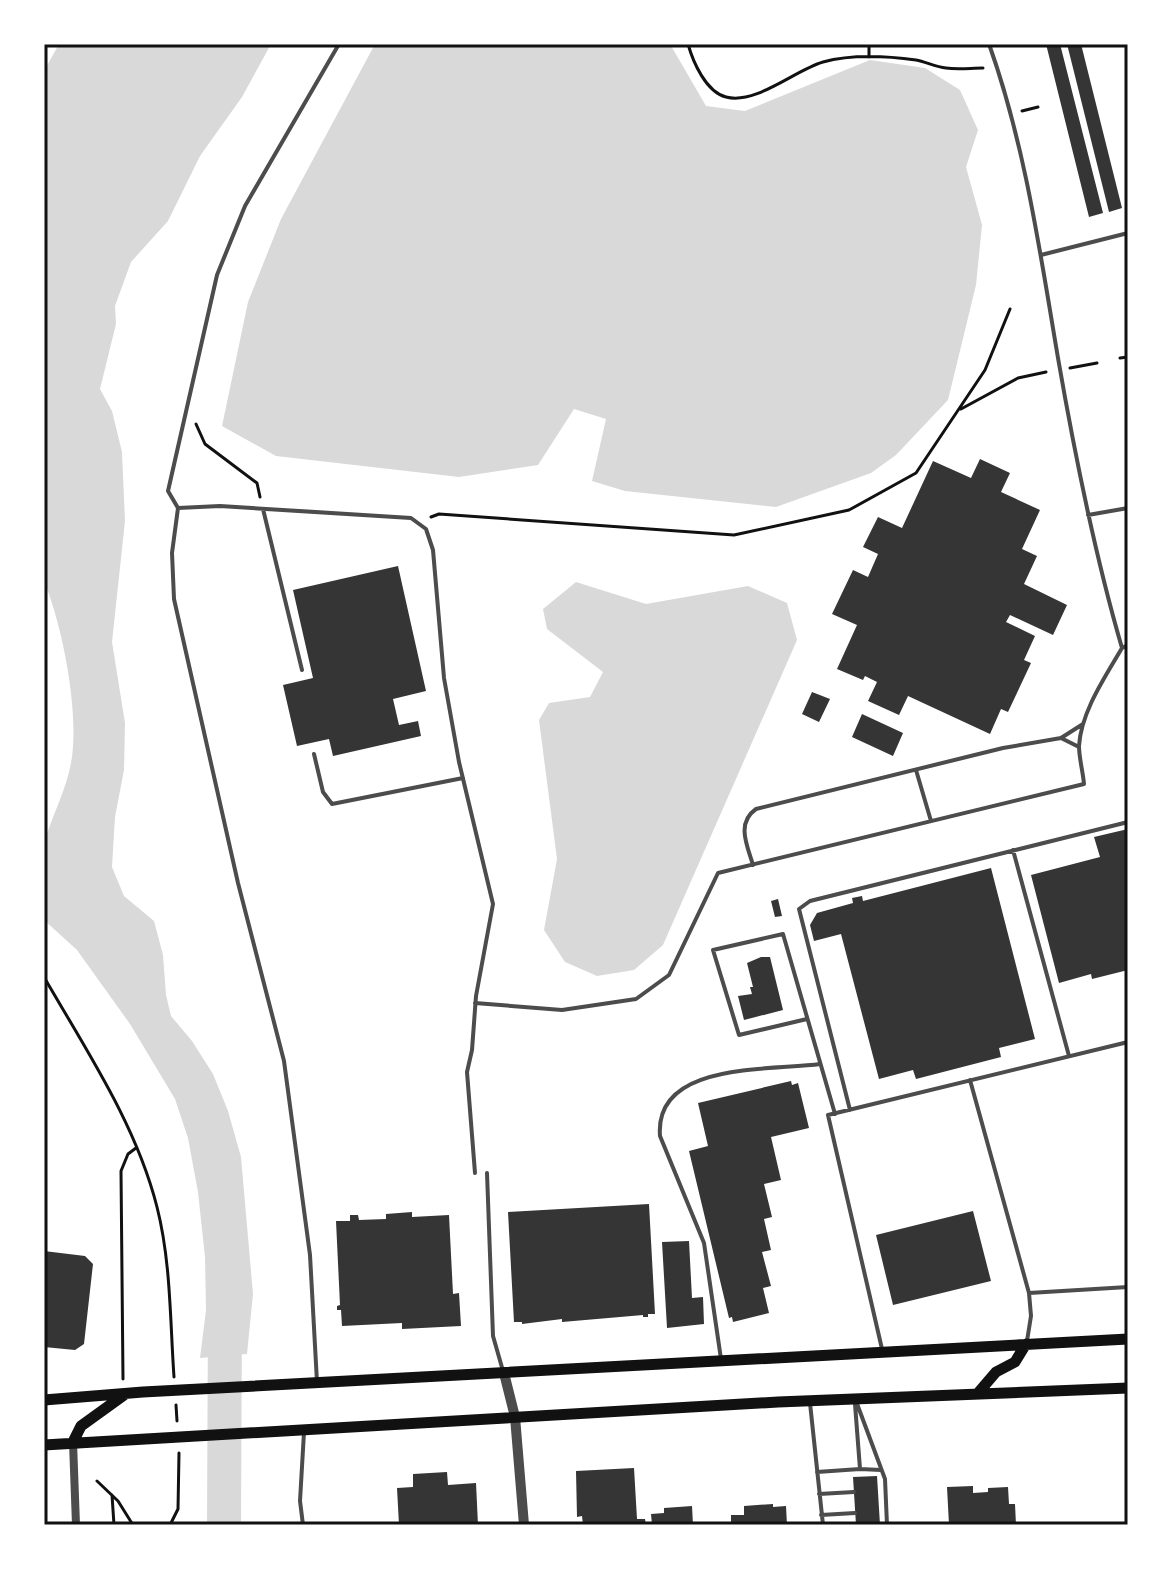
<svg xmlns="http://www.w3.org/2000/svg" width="1172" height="1569" font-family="Poppins,sans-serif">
<rect width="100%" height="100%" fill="#fff"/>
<!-- water -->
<path fill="#d9d9d9" d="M59,44H271L242,97L200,156L168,221L131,262L115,306L116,324L100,389L112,411L122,452L125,521L112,642L125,723L124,770L115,817L112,867L124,896L154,921L163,955L166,995L171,1016L192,1041L213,1074L228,1111L241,1157L253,1294L247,1354L200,1358L206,1310L205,1257L198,1192L188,1138L175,1099L130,1024L77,950L44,920C44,900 40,857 45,840C53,814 66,790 71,763C80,715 63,627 44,581V71Z
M375,44H670L706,106L745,111L870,60L925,68L960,90L978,130L966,167L982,225L976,285L948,400L896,455L871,473L776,507L625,491L592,481L606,419L574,409L538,465L459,477L276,456L222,426L248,302L281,219Z
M576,582L646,604L748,586L787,603L797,640L663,945L634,970L597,976L565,962L544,930L557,859L539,720L549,703L590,697L603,672L547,629L543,609Z"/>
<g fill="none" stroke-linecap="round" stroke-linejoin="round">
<!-- river -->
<path stroke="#d9d9d9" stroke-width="34" d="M224,1525L225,1310"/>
</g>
<!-- building -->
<path fill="#353535" d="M1046,44H1060L1103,213L1089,217Z
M1067,44H1081L1122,208L1109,212Z
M980,459L1010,473L1001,492L1040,510L1022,549L1037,556L1024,584L1067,605L1053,635L1010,615L1006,622L1035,636L1024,660L1031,663L1008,712L1001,709L990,734L908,696L899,715L868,701L877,682L865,676L863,680L837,669L857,625L832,614L853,570L868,577L878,554L863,547L878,517L902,528L933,461L971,478Z
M398,566L426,691L393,699L399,725L418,721L421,736L333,756L329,739L297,746L283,685L313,678L293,590Z
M812,692L830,699L819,722L802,714Z
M862,714L903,733L893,756L852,737Z
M1128,829V970L1092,979L1091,974L1059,983L1031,875L1100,857L1094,837Z
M991,868L1035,1039L999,1048L1001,1057L916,1079L913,1070L879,1079L841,934L814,941L810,925L817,913L853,903L852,898L862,896L863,901Z
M778,899L782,916L775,917L771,901Z
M761,957H770L783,1010L744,1020L738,996L752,994L750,987H753L747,963Z
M791,1081L792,1085L798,1083L809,1128L771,1137L781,1180L764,1184L772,1217L764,1219L771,1250L762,1252L771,1286L763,1288L769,1313L733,1322L732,1317L729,1318L689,1151L708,1146L698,1103Z
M649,1204L655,1314H648V1317H643V1315L562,1322V1319L522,1324V1322H514L508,1212Z
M973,1211L991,1281L893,1305L876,1235Z
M412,1212V1217L449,1215L453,1294L459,1293L461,1326L402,1329V1323L342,1326L341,1310H337V1306L340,1305L336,1221H350V1215H358L359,1220L386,1219V1214Z
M689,1241L692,1298L703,1297L704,1324L667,1328L662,1242Z
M44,1251L85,1256L93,1264L84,1344L75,1350L44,1347Z
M634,1468L637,1519H645L646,1525H583L582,1516L577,1517L576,1471Z
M447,1472L448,1485L476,1483L478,1525H399L397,1488L413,1487V1474Z
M877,1476L880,1525H856L853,1477Z
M973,1486V1493L988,1492V1488L1008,1487L1009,1504H1015L1016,1525H949L947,1487Z
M773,1504V1507L786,1506L787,1525H731V1515H744V1506Z
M692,1506L693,1525H652L651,1514L664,1513V1508Z"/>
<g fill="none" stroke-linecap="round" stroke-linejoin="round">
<!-- path -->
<path stroke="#111" stroke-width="3" d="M688,44C693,62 706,92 726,97C756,105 795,70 823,62C852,54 887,56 916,60C926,62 936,67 946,68C958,70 971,68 983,68
M869,57V44
M1022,111L1038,107
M1120,358L1128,357
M1070,368L1097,363
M961,409L1018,378L1046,372
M196,424L205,444L257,483L260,497
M431,517L439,514L734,535L849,510L916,473L985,370L1010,309
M44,977C86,1050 136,1124 157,1207C171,1262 170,1321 174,1377
M123,1379L121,1171L128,1154L136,1148
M176,1405L177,1421
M97,1481L118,1501L133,1525
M112,1495L114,1525
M170,1525L178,1509L179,1453"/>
<!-- service -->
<path stroke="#4c4c4c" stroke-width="4" d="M339,44L245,206L217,275L168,491L178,508L220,506L411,518L426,529L433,550L444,678L459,762L493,904L476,996L472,1050L467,1072L475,1173
M989,44C1025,145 1040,252 1058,358C1075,456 1094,552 1122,648
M1041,255L1128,233
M178,508L172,553L174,599L238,883L284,1061L310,1255L317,1382
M263,509L302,670
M1088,515L1128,508
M1061,738L1079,747
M314,754L323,792L332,804L463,778
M916,770L931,821
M1013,850L1069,1056
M753,865C747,845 736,823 756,809L1003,748L1061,738L1083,724
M475,1003L562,1010L636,999L669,975L718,873L1084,784C1083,772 1079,758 1079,746C1081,712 1105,677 1122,648L1128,645
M807,1019L739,1035L713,950L783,934L835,1114
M970,1080L1029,1293L1031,1316L1027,1341
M850,1110L799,909L810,901L1128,822
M487,1173L493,1336L503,1371
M1029,1293L1128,1287
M882,1349L828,1115L1128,1042
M721,1359L704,1243L660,1136C654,1061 771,1071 820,1064
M856,1401L885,1479L887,1525
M810,1403L823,1525
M860,1469L881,1470
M817,1472L860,1469L855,1404
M819,1494L854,1492
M821,1515L855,1513
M303,1525L300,1501L304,1432"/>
<!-- minor -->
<path stroke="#4c4c4c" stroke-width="8" d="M73,1442L76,1525"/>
<!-- tertiary -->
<path stroke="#4c4c4c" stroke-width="10" d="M504,1373L515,1417L524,1525"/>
<!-- secondary -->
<path stroke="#111" stroke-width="11" d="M978,1393L996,1372L1015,1362L1026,1344
M44,1400L143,1392L1128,1339
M73,1442L81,1426L124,1395
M44,1445L778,1402L1128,1388"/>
</g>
<!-- border -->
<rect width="1172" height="1569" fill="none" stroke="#ffffff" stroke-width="92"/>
<rect x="46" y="46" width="1080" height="1477" fill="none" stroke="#111" stroke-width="3"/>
</svg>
